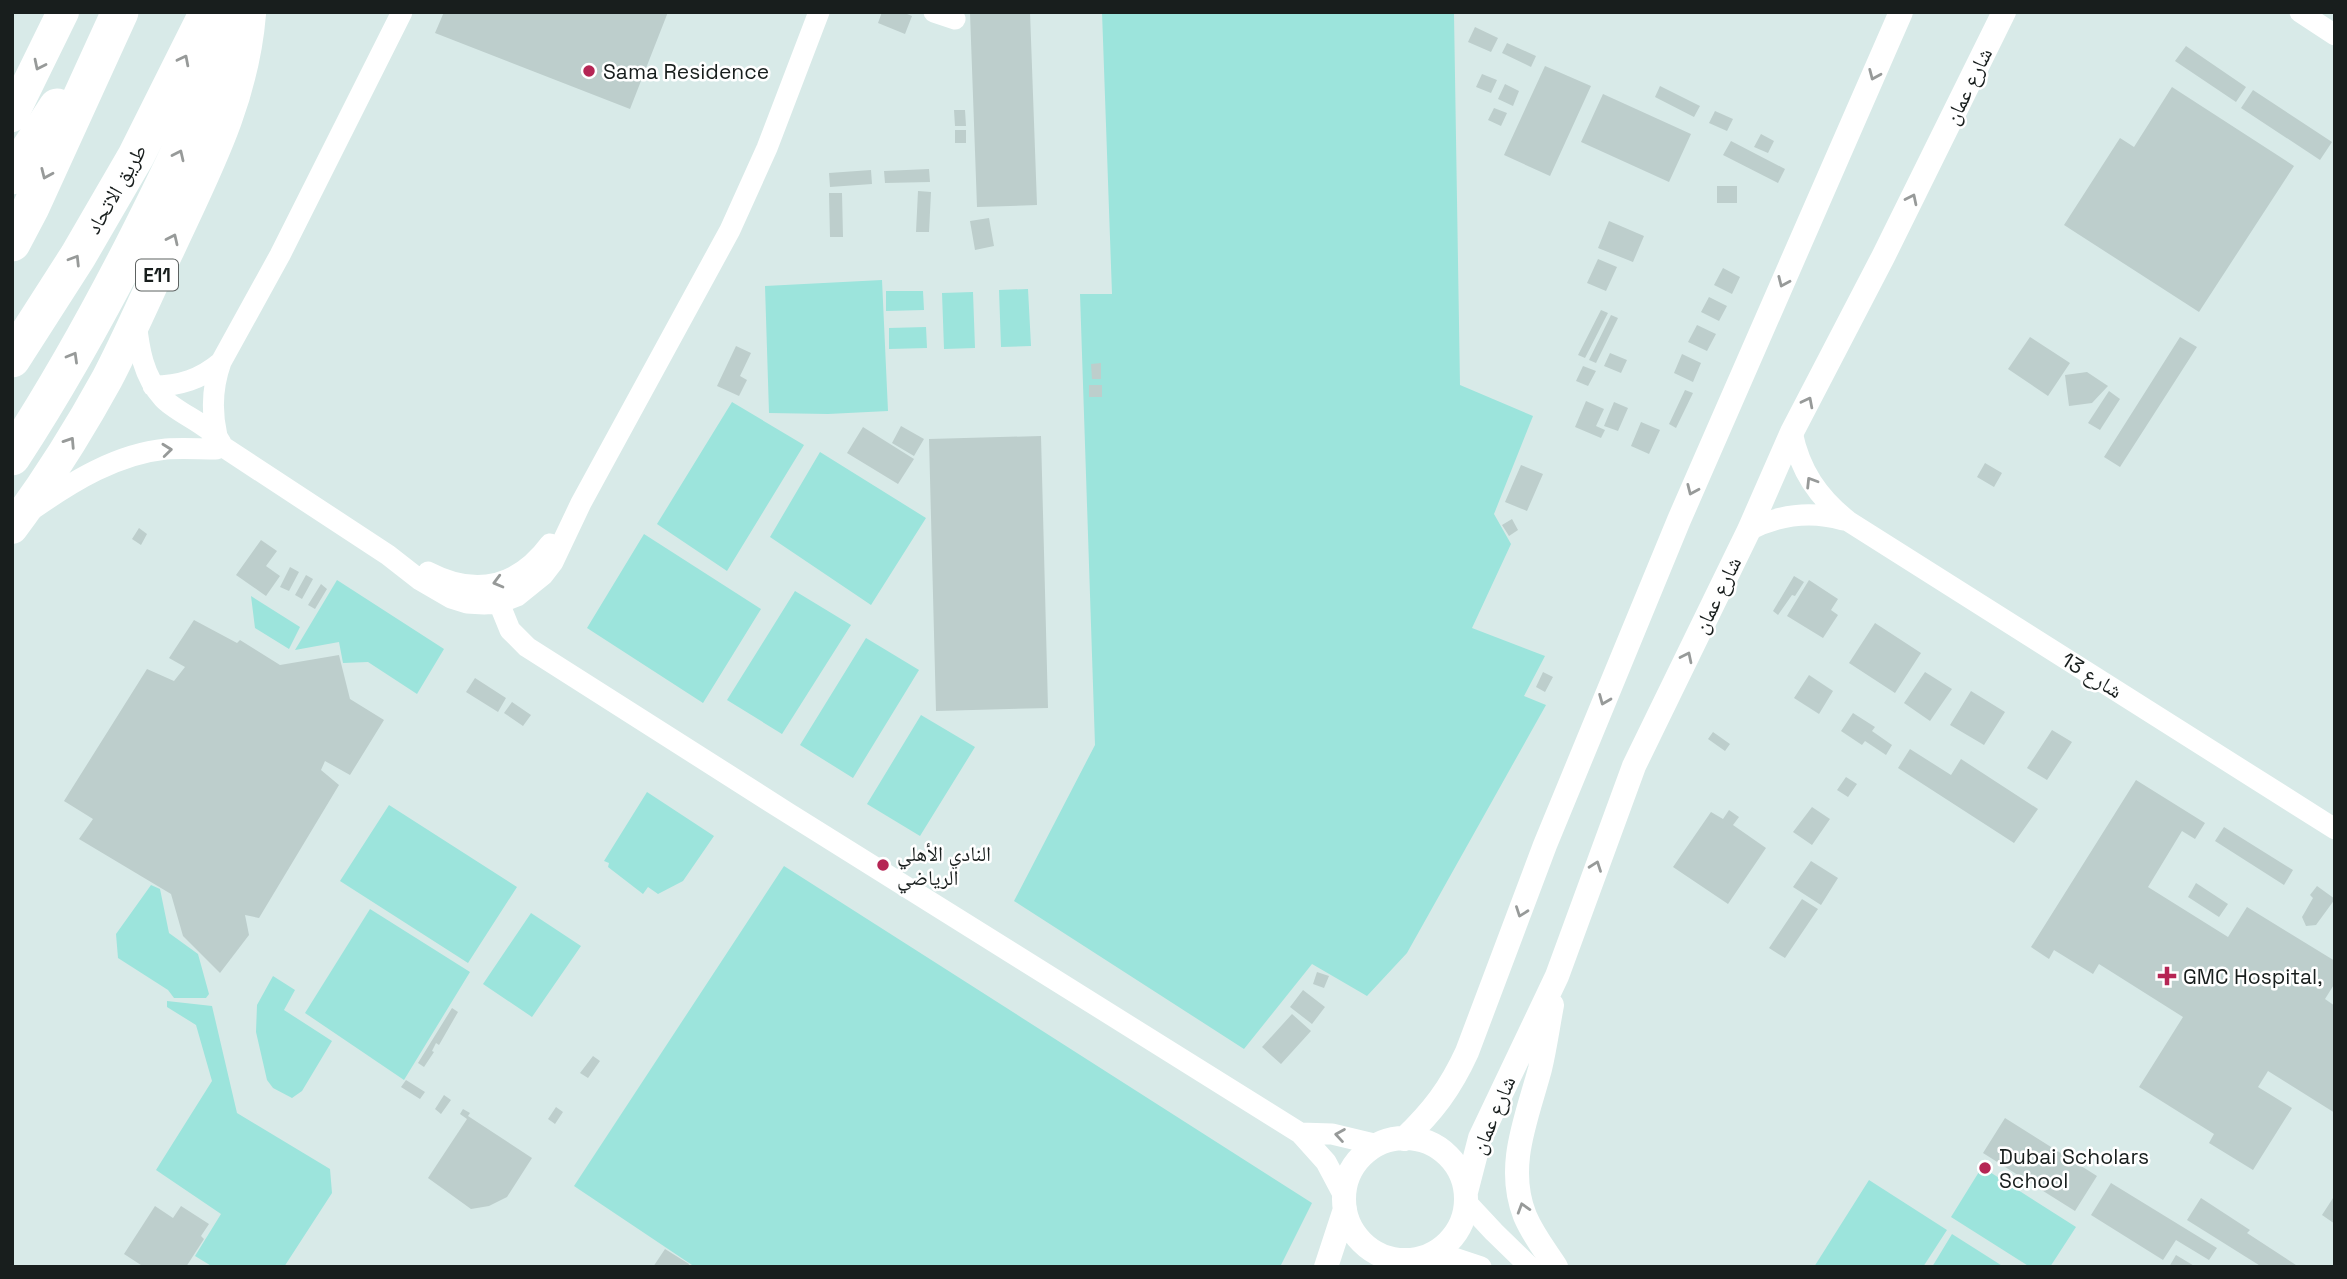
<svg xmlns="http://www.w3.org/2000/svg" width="2347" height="1279" font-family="'Space Grotesk','Noto Naskh Arabic',sans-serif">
<rect width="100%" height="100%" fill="#d8eae8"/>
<!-- green -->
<path fill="#9ce4dc" d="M1102,12H1450L1454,14L1460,385L1533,416L1494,514L1511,544L1472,628L1545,656L1524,696L1546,705L1407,953L1367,996L1312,964L1244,1049L1014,901L1095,745L1080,294H1112Z
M882,280L888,411L828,414L769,413L765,286Z
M1028,289L1031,346L1001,347L999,290Z
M923,291L924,310L886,311V291Z
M973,292L975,348L944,349L942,293Z
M926,327L927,348L889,349V328Z
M732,402L804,445L727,571L657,524Z
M820,452L926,518L871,605L770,537Z
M644,534L761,609L703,703L587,628Z
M337,580L444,649L417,694L368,662L343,663L339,642L295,650Z
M795,591L851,625L782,734L727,700Z
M251,596L300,627L289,649L255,628Z
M866,638L919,670L853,778L800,745Z
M921,715L975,747L920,836L867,804Z
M647,792L714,836L683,881L658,894L648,887L643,894L608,867L609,863L604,861Z
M389,805L517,887L468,963L340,881Z
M784,866L1312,1203L1280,1267H695L574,1186Z
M151,885L160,889L169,933L198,954L209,994L206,998H174L168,990L118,958L116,934Z
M370,909L470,972L404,1080L305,1013Z
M531,913L581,946L532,1017L483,984Z
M273,976L295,990L284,1010L332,1041L302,1091L292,1098L273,1088L267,1080L256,1032L257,1005Z
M167,1001L212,1006L237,1113L330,1169L332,1193L284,1267H213L195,1256L221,1214L156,1170L212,1081L196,1025L167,1007Z
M1982,1167L2076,1227L2050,1267H2030L1951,1217Z
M1869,1180L1947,1230L1923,1267H1814Z
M1952,1234L2004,1267H1932Z"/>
<!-- building -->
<path fill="#bdcecc" d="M444,12H668L630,109L435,33Z
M882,12H902L912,16L905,34L878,23Z
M982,12H1030L1037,205L977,207L970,13Z
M1475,27L1498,38L1491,52L1468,42Z
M1507,43L1536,56L1531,67L1502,53Z
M2186,46L2246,87L2236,102L2175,61Z
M1545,66L1591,86L1550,176L1504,155Z
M1482,74L1497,80L1491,93L1476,87Z
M1505,84L1519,91L1513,106L1498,99Z
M1660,86L1700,106L1694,117L1655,97Z
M2172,87L2294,166L2199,312L2064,225L2120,138L2134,147Z
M2253,90L2332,142L2320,160L2241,108Z
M1603,94L1691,134L1669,182L1581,142Z
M1494,108L1507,113L1501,126L1488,120Z
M954,110H965L966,126H955Z
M1715,111L1733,119L1727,131L1709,123Z
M955,130H966V143H955Z
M1761,134L1774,141L1768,153L1754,147Z
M1731,141L1785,169L1778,183L1723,155Z
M929,169L930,182L885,183L884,171Z
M871,170L872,184L830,187L829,173Z
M1717,186H1737V203H1717Z
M918,191L931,192L929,232H916Z
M829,193H842L843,237H830Z
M989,218L994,246L975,250L970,221Z
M1609,221L1644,236L1633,262L1598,248Z
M1598,259L1617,267L1606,291L1587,283Z
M1723,268L1740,277L1732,294L1714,285Z
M1709,297L1727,306L1719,321L1701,312Z
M1601,310L1608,313L1585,358L1578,355Z
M1611,315L1618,318L1596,363L1589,360Z
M1697,325L1716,334L1707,351L1688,342Z
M2030,337L2070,363L2048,396L2008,369Z
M2180,337L2197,347L2120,467L2104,457Z
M736,346L751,353L740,376L747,380L739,396L717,386Z
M1610,353L1627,360L1621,373L1604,366Z
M1682,354L1701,363L1693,382L1674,373Z
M1101,363V379H1092L1091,364Z
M1583,366L1596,371L1588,386L1576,381Z
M2087,372L2108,386L2092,403L2069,406L2065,375Z
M1089,385H1102V397H1089Z
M1685,390L1693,393L1676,428L1669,424Z
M2109,391L2120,399L2100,430L2088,423Z
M1586,401L1604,409L1596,426L1605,430L1601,438L1575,427Z
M1614,402L1628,408L1618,431L1604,426Z
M1641,422L1660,430L1649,454L1631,446Z
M901,426L924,439L914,456L892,443Z
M863,427L914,459L898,484L847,453Z
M1041,436L1048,708L936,711L929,439Z
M1985,463L2002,473L1994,487L1977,477Z
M1521,465L1543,474L1527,511L1505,502Z
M1512,519L1518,530L1509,536L1502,525Z
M139,528L147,534L141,545L132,539Z
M261,540L277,551L266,566L280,576L266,596L236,575Z
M290,567L299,572L289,591L280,587Z
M306,575L313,579L302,599L295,595Z
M1794,576L1804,582L1795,596L1792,595L1778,615L1773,611Z
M1809,580L1838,599L1831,610L1838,615L1823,638L1787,616Z
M321,584L327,589L315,609L308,605Z
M194,620L237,643L240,640L280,665L339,655L350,699L384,720L350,775L325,761L321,770L339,785L259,918L245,915L249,935L220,973L183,936L171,894L79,839L93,819L64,801L147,669L174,681L185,667L169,658Z
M1875,623L1921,653L1895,693L1849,663Z
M1543,672L1553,677L1545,692L1536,687Z
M1925,672L1952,689L1930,721L1904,703Z
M1809,675L1833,691L1819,714L1794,698Z
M475,678L506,698L498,712L466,692Z
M1971,691L2005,712L1984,745L1950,725Z
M512,702L531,715L523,726L504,713Z
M1853,713L1875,727L1872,731L1892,745L1886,755L1865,741L1862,745L1841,731Z
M2052,730L2072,742L2047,780L2027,768Z
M1713,732L1730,744L1725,751L1708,739Z
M1910,749L1951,775L1961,759L2038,809L2014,843L1898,768Z
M1846,777L1857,784L1848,797L1837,790Z
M2136,780L2205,823L2195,839L2182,831L2148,887L2228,937L2247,907L2335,961V983L2325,999L2335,1006V1113L2268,1071L2258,1087L2292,1108L2253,1170L2209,1143L2214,1134L2139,1087L2183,1017L2099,964L2093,974L2054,950L2049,959L2031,947Z
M1812,807L1830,819L1812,845L1793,832Z
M1729,810L1739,817L1733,825L1766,848L1728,904L1673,867L1711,812L1723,819Z
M2224,827L2293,870L2284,885L2215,841Z
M1811,861L1838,878L1821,905L1793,887Z
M2196,883L2228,904L2219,917L2188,897Z
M2317,886L2335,899L2316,925L2306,926L2302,917L2313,898L2310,895Z
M1802,899L1818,909L1785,958L1769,948Z
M1317,972L1329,976L1324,988L1313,984Z
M1303,990L1325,1007L1312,1024L1290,1007Z
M452,1008L458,1012L439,1045L436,1043L432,1051L434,1052L424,1067L418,1063Z
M1292,1014L1311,1031L1281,1064L1262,1047Z
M593,1056L600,1061L588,1078L580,1073Z
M406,1080L425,1092L420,1099L401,1087Z
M444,1095L451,1100L441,1114L435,1109Z
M556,1107L563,1112L555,1124L548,1119Z
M463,1109L470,1113L468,1116L532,1158L507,1197L489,1206L471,1209L428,1178L467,1119L460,1114Z
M2005,1118L2097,1176L2075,1211L1983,1153Z
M2111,1183L2217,1248L2209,1260L2176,1240L2163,1260L2091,1215Z
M2335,1195V1224L2322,1215Z
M2201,1198L2250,1230L2247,1233L2299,1267H2262L2187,1220Z
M155,1206L173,1218L181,1206L209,1224L201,1236L204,1239L186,1267H144L124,1254Z
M665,1249L689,1264L688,1267H653Z
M2176,1255L2196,1267H2169Z"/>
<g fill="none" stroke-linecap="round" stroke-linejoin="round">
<!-- minor -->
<path stroke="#fff" stroke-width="21" d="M934,12L955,19
M2300,12L2335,35
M136,321C139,349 143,376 163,398C177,414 218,428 222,446L388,555L420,580L451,598L467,603L484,604L499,603L517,596L543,575L553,562L581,503L730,230L767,148L819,12
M153,386C180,386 201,379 221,362
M1792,432C1800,471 1818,497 1848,521L2335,829
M217,436C211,410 212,387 221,362L280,255L402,12
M33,509C73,481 117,454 166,449C183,448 199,449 216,449L222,446
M1749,530C1779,515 1810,510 1843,520
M428,572C476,597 518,587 550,544
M499,603L510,630L527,647L788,813L1300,1133L1326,1162L1344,1196
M1300,1133L1332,1134L1378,1145
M1466,1202L1494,1232L1530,1267
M1433,1254L1454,1258L1481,1267"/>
<!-- tertiary -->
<path stroke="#fff" stroke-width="24" d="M1552,1005C1548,1026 1545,1048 1540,1069C1527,1118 1505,1166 1525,1216C1533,1235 1545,1250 1556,1267
M1344 1199a61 61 0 1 1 122 0a61 61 0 1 1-122 0Z
M1404,1139C1433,1111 1450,1089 1467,1052L1545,845L1679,520L1901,12
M1466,1192L1480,1138L1557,976L1634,766L1749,530L1792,432L1883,257L2004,12
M1326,1267L1345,1209"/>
<!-- primary -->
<path stroke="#fff" stroke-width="32" d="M12,116L63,12
M12,528C47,481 79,430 107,379C129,337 148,292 169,249C205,171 243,101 250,14"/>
<!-- motorway -->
<path stroke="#fff" stroke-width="37" d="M12,176L57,107
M12,243L31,207L120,12
M12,359L78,256L136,156L208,12
M12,457C104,316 175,164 245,12"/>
</g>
<!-- one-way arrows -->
<defs><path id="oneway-chevron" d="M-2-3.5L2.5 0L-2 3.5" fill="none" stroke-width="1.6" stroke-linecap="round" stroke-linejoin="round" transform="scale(1.75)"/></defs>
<g stroke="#979a99">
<use href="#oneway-chevron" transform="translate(184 60) rotate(-63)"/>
<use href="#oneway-chevron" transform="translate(39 65) rotate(116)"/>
<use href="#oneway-chevron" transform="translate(1874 75) rotate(113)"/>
<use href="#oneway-chevron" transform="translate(179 155) rotate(-65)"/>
<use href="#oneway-chevron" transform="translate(46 174) rotate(114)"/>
<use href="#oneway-chevron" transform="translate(1912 199) rotate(-64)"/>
<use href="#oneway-chevron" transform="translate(173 239) rotate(-65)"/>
<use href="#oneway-chevron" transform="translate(75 260) rotate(-58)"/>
<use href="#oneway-chevron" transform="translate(1783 282) rotate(114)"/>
<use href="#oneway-chevron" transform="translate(73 357) rotate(-60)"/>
<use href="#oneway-chevron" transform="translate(1808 402) rotate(-63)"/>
<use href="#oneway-chevron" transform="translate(70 442) rotate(-57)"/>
<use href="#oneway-chevron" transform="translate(167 450) rotate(-6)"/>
<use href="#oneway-chevron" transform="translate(1811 482) rotate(-122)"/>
<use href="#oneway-chevron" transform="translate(1692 490) rotate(114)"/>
<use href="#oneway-chevron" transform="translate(498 582) rotate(165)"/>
<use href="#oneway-chevron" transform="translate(1687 657) rotate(-64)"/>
<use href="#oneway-chevron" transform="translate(1604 700) rotate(112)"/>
<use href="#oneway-chevron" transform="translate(1596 866) rotate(-70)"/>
<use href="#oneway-chevron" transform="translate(1521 912) rotate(110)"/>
<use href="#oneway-chevron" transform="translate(1340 1135) rotate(-171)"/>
<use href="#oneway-chevron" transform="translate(1523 1208) rotate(-107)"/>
</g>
<!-- markers -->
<g fill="#b52554" stroke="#fff" stroke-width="2.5">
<circle cx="589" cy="71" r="7"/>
<circle cx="883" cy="865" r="7"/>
<path d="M2163.5 965.5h7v7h7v7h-7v7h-7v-7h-7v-7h7z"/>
<circle cx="1985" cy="1168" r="7"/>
</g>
<g text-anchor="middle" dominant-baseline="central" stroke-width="5" stroke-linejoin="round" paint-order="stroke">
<!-- shield labels -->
<rect fill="#fff" stroke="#5d6261" stroke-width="2" x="136" y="259.5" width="42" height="31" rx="5"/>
<g font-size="19" font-weight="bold" fill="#181e1d">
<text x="157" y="275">E11</text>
</g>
<!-- poi labels -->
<g font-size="21" fill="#181e1d" stroke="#fff" text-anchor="start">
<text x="603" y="71">Sama Residence</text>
<text x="897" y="853">النادي الأهلي<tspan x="897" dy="24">الرياضي</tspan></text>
<text x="2183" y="976">GMC Hospital,</text>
<text x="1999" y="1156">Dubai Scholars<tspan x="1999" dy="24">School</tspan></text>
</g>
<!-- street labels -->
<g font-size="21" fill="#181e1d" stroke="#fff">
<text transform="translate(1968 86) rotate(-64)">شارع عمان</text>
<text transform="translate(116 189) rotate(-60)">طريق الاتحاد</text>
<text transform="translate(1717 595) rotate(-64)">شارع عمان</text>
<text transform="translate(2092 675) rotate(32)">شارع 13</text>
<text transform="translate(1493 1115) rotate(-67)">شارع عمان</text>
</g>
</g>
<!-- border -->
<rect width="2347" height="1279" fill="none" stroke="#181e1d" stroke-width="28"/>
</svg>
